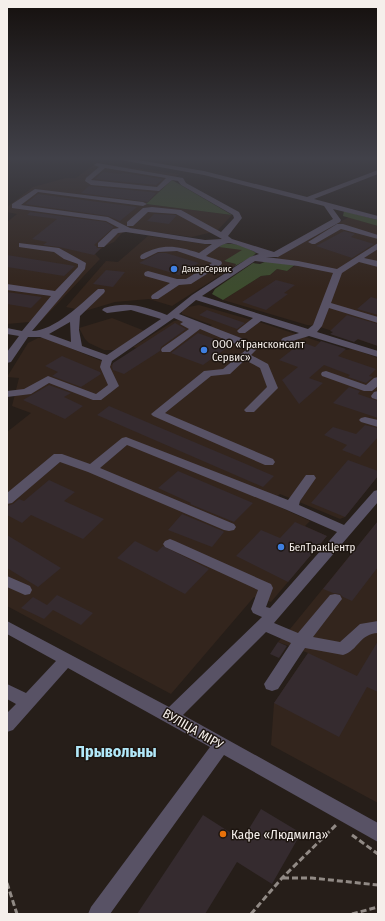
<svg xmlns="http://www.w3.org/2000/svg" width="385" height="921" font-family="'Fira Sans Condensed',sans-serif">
<rect width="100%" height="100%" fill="#261e19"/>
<!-- built -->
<path fill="#33251d" d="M96,163L179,174L146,204L232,215L217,231L192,237L118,227L123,232L114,242L103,247L95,254L100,259L41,321L7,324V222L17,214L7,212V207L33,187L66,178H76Z
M349,217L378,226V346L317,326L307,325L223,300L261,276L270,275L277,269L287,271L296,265L276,259L277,257Z
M148,236L241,249L243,251L224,261L236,264L235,266L172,306L149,299L115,302L85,311L66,307L106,261L118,262Z
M199,305L259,322L345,350L353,349L378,358V476L345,517L340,519L280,494L274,499L271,503L310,521L305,526L327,536L271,602L254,597L171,694L7,606V432L31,413L12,406L19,378L7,377L28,343L38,338H46L111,365L137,348L133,347L174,321L179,320L206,329L212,325L182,314V311L188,307Z
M112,318L145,331L120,348L114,350H104L89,343L85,339L79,328Z
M378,521V803L271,745L274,703L308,653L278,642L290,629Z"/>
<!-- green -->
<path fill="#3d4c2e" d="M172,180L232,215L146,204Z
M344,211L378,220V226L343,216Z
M223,244C236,243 245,246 256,253L253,256L235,266L236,264L224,261L242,250L219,247Z
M269,260L296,264L287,271L277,269L270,275L261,276L223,300L212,294L215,289L253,263L260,264Z"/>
<!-- building -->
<path fill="#352b2f" d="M103,172L121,174L123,173L163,179L156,185L95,179Z
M89,186L151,192L156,193L148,202L81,193Z
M38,194L137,207L120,221L108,216L25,204Z
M30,212L106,222L114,227L94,245L96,246L97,248H101L94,255L85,253L59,247L43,245L47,242L32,239L57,219L27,215Z
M154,214L176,215V216L169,224L147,221Z
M344,231L355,234L351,237L374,244L352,258L316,246Z
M158,253H166L199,263L179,275L139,263Z
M7,255L75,266L64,276L7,267Z
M106,270L125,272L113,287L93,284Z
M276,280L295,285L284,293L288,294L266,310L242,302Z
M7,292L42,297L31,308L7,304Z
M371,297L378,299V315L357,309Z
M207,310L245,323L237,329L199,315Z
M347,315L378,324V346L358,339L354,342L330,334L333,332L330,331Z
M175,323L186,329L161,347L160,351L124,374L113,370L112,367L113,363Z
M198,333L231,345L203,365L171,353Z
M321,341L346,349L338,356L376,369L369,376L373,377L366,383L348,377L350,375L324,365L309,378L323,383L299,404L282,380L298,367L279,360L302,342L315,347Z
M62,356L100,372L101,374L81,387L52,376L58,372L45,366Z
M49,385L71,393L64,397L83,406L65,419L23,400Z
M349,387L360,391L358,394L378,401V418L333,403Z
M109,406L274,476L263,487L97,415Z
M365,425L378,428V437L360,457L342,450L347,445L324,435L333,427L356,434Z
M348,460L378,471V476L345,517L311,503Z
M178,471L253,503L234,522L190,504L191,503L158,488Z
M49,480L75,492L64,501L104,519L83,539L31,515L22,523L7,515V506L13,504L19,499L24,501Z
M182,514L223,531L224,532L212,547L168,530Z
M378,521V567L352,601L343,597L340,594L333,593L323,589Z
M295,522L327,536L288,582L236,556L261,530L280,538Z
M7,535L61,568L38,587L7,568Z
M135,541L157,552L163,546L209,569L185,594L117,558Z
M57,595L93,613L81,625L53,610L44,619L21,608L33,597L47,605Z
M378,641V692L367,687L339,737L274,703L308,653L357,676Z
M278,642L287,646L279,658L270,654Z
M261,809L301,833L272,884L237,862L205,914H137L203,815L242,840Z"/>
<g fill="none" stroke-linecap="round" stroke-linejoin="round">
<!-- path -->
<path stroke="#918a85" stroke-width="3" stroke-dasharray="6 3" stroke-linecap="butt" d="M352,835L378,854
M283,878H312L378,885
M7,883L17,914
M251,914L282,878L337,824
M352,914L378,907"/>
<!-- minor -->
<path fill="#585265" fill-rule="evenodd" d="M115,159H132L204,171L307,197L378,170V174L314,199L378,216V220L333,209L341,220L340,222L278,257H266L298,261L337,269L378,243V249L364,258L378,261V267L359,262L342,273L331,303L378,317V323L329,308L322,326L317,332L378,351V357L309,336L286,343L283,342L281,340L283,338L299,333L261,321L245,333H239L237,331L239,329L253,318L196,300L179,314L241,338L257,346L258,348L251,355L268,364L278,388L254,412H246L244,410L267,387L260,368L245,360L230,374L211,376L165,413L273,459L275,462L273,465H265L153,416L151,414L204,371L223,369L247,349L200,329L170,352H162L161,350L162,348L189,329L180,324L183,322L174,318L112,361L110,367L119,386L101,400H93L49,383L31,394L7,397V391L24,389L48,376L96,394L108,385L100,367L102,360L40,337H28L11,362L7,363V352L19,336L7,334V328L22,331L51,296L7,290V284L55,291L78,267V264L64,259L54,252L19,247V243L59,248L86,263L85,269L32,331C54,331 82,303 98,289H104L105,291L104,293L80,316L79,330L82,346L107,355L161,319L131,310L107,313L102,310L104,308C128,301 144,306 167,315L192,295L250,257L259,254C253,251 235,243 228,243C221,244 213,251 206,256L221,261L222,263L221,265L191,284L179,285L158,299H152L151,297L152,295L170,283L145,276L144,274L145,272L148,271L177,279H186L212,263L177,251L158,252L144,259H141L140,257L141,255C163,243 176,246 199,253L212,244H205L126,232L118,233L104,247H98V243L113,229L119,228L106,221L12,208V204L35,189L143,202L147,204L143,206L38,192L21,205L108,217L130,228L205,240L222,239L176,214L148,212L133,226H127V222L143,208L152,207L181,210L221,232L234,218L233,215L181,185L178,181L172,180L159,191L91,185L85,181L86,178L99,167L94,165L97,163L183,178L186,183L239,212L242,218L228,236L232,239L274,252L333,219L324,206L204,175ZM105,168L166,178L157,187L91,180ZM255,261L298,266L333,273L313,325L308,329L202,296ZM70,322L71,342L49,334Z
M337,224H343L378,235V239L341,229L315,244H312L308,242Z
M326,371L366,385L374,378L378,377V386L372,391H364L322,376L321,374L322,372Z
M378,391V400L372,398L371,396L374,392Z
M365,417L378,420V427L361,422L359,420L361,418Z
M126,437L288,500L306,475H314L316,478L300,501L299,505L344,525L374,491L378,490V502L274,623L298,633L330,595L335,594L340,595L342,599L313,637L340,642L360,624L378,621V633C359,634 359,650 343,655L305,648L278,689L272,691L266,689L264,684L291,643L266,632L183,715L378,823V842L224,755L110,914H88L91,907L210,747L68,668L13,730L7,732V713L16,704L7,699V684L26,693L56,661L7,634V621L169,707L262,617L253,613L251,609L258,590L165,547L163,544L165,541L170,539L175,541L271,584L273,588L266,607L270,608L337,532L287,510L127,445L100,468L234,524L236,527L234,530L229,531L224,530L88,472L60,462L12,503L7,504V493L54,454H62L90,464L122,438Z
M7,576L30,586L32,590L30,594L25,595L7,587Z"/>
</g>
<!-- sky -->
<linearGradient id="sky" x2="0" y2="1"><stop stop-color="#15100e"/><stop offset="0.55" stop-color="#414149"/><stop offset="1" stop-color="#414149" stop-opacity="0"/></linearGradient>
<rect width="385" height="288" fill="url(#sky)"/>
<!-- markers -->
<g fill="#3f7fe0" stroke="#1d1510" stroke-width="1.5">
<circle cx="174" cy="269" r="4"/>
<circle cx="204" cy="350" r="4"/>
<circle cx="281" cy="547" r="4"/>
</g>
<circle fill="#e8710a" stroke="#1d1510" stroke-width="1.5" cx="223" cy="834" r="4"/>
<g text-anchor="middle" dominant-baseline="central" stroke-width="3" stroke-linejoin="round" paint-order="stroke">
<!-- far-poi labels -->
<g font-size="9" fill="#f5efeb" stroke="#1d1510" text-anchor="start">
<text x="182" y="269">ДакарСервис</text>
</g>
<!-- poi labels -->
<g font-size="11" fill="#f5efeb" stroke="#1d1510" text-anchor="start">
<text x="212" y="344">ООО «Трансконсалт<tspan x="212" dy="13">Сервис»</tspan></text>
<text x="289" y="547">БелТракЦентр</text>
</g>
<!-- near-street labels -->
<g font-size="13" fill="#f5efeb" stroke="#1d1510">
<text transform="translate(193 729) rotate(30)">ВУЛІЦА МІРУ</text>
</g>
<!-- near-poi labels -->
<g font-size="13" fill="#f5efeb" stroke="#1d1510" text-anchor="start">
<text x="231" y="834">Кафе «Людмила»</text>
</g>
<!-- near-quarter labels -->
<g font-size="16" font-weight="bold" fill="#b1e8f9" stroke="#1d1510">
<text x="116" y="751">Прывольны</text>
</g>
</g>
<!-- border -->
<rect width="385" height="921" fill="none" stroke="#f5efeb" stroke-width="16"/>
</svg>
